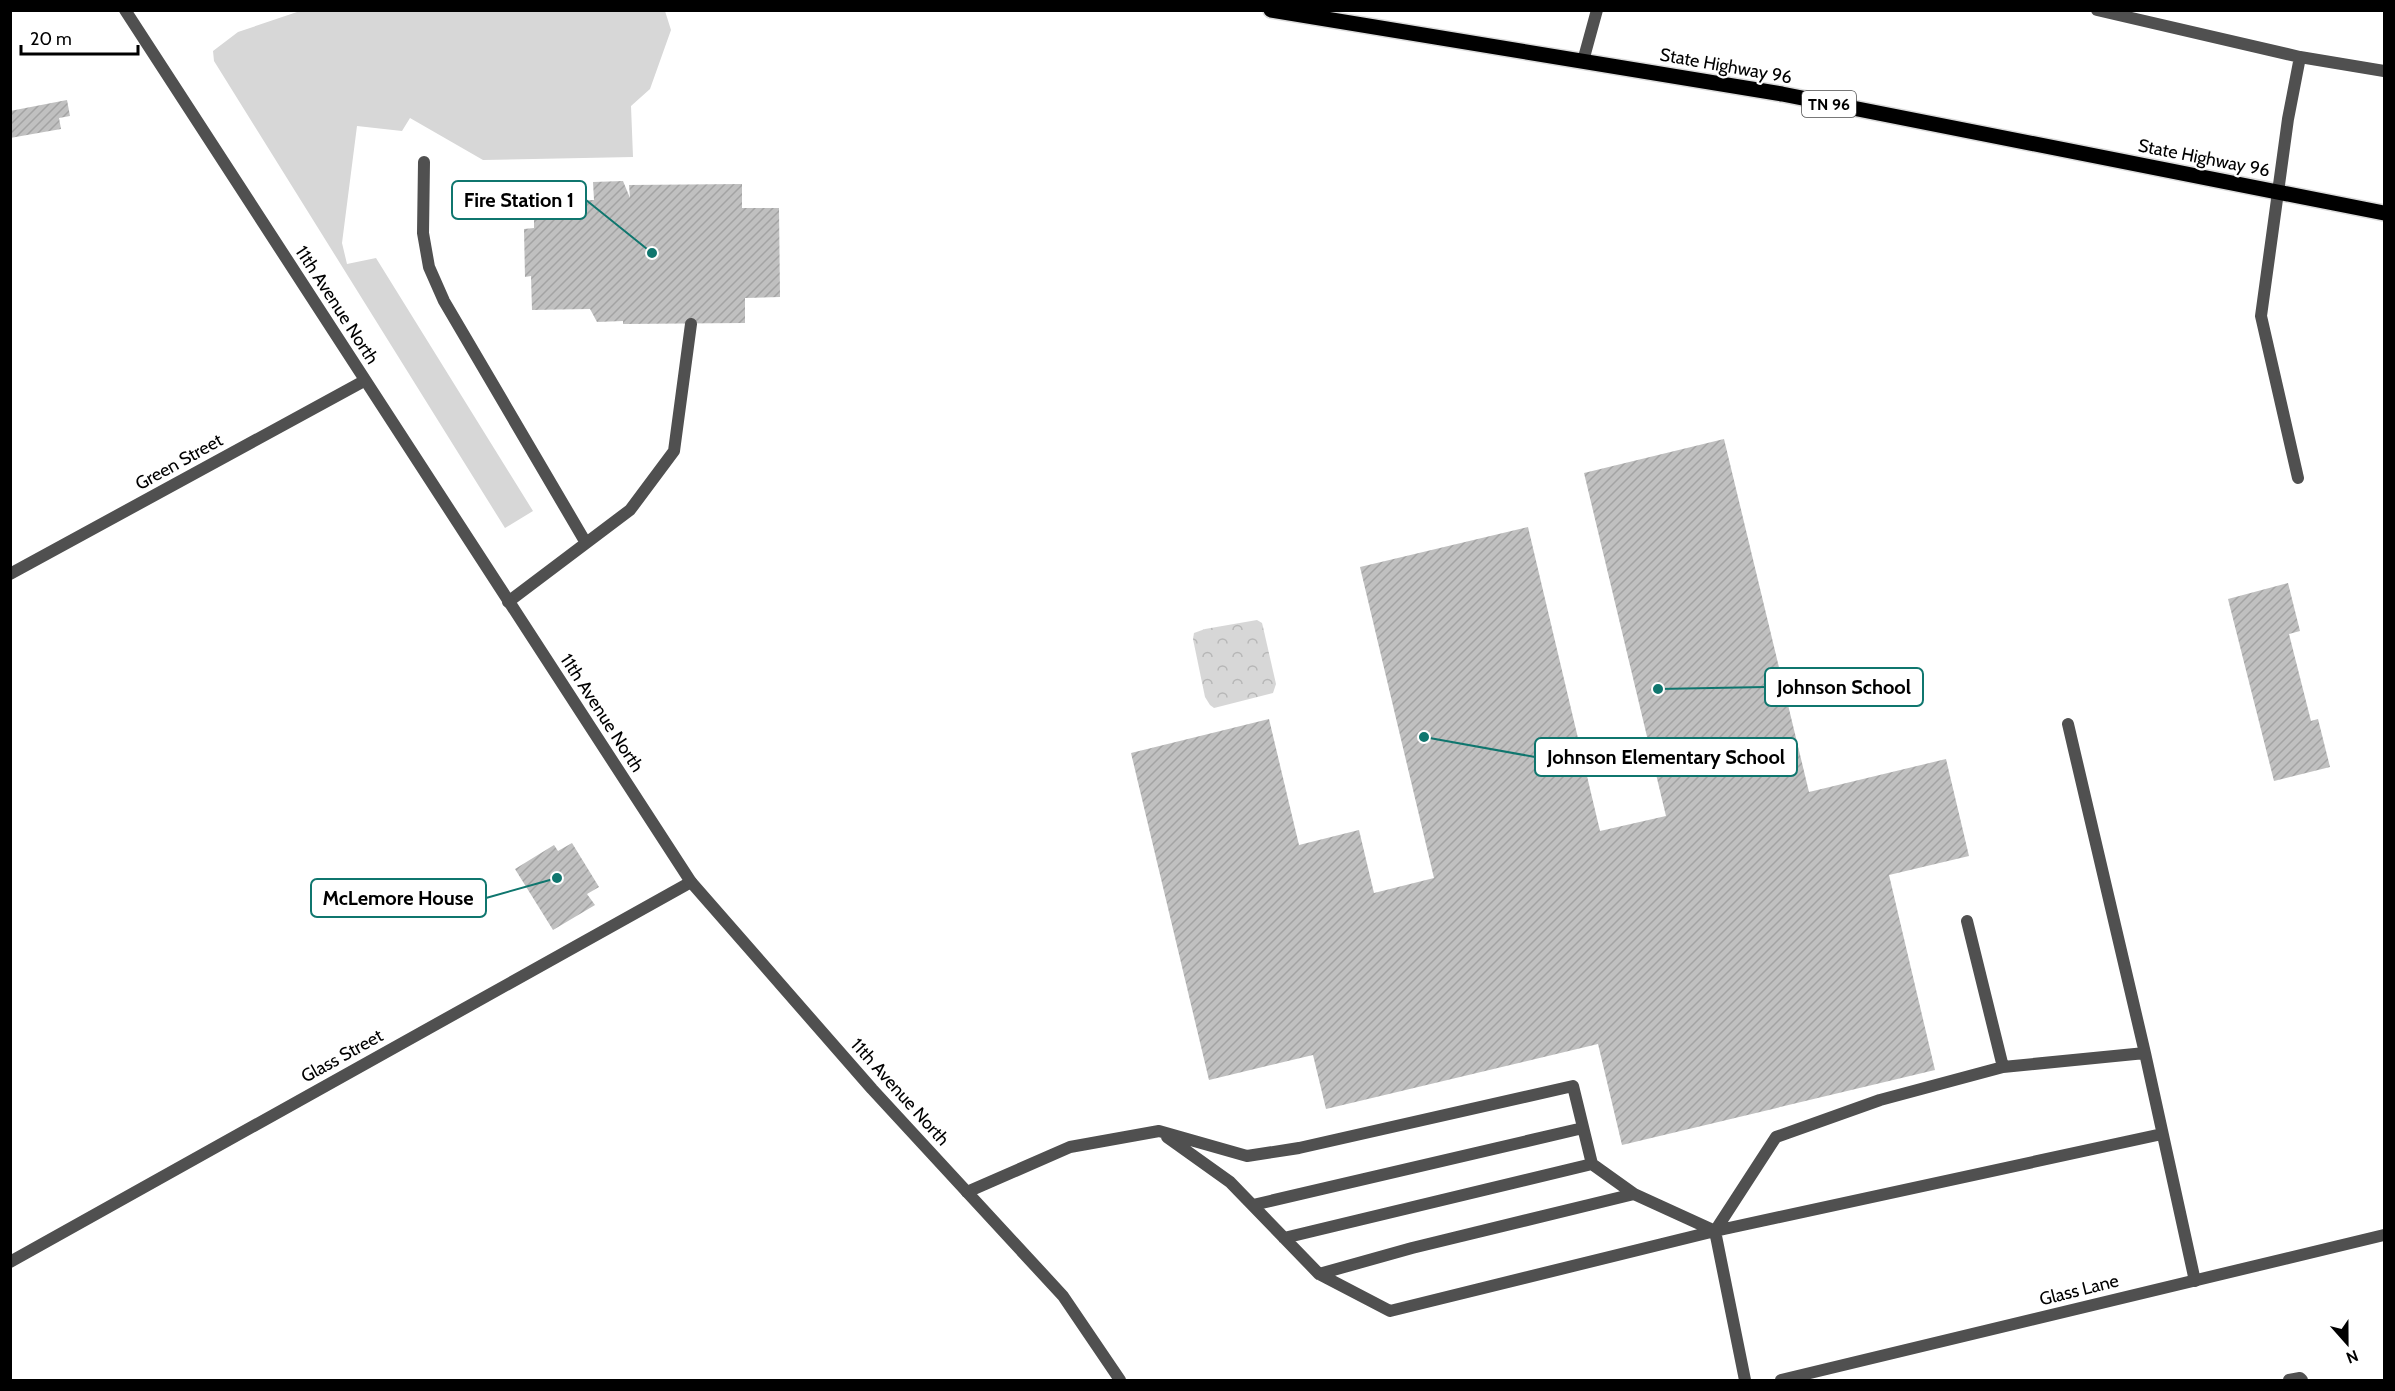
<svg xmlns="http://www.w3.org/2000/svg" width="2395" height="1391" font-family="Cabin,sans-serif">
<defs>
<pattern id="forest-crowns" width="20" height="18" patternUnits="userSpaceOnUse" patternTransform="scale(1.5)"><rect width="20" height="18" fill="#d7d7d7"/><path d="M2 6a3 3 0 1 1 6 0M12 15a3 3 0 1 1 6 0" fill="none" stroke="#b7b7b7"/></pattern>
<pattern id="building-hatch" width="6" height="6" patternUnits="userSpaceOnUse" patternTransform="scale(1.5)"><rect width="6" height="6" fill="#c0c0c0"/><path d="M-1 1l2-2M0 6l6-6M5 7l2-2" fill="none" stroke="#a3a3a3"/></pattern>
</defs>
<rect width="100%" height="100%" fill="#fff"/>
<!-- green -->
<path fill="#d7d7d7" d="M300,11H665L671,30L650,89L631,106L633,157L483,160L410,118L402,131L357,126L342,243L347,264L376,258L533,511L505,528L214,61L213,51L238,32Z"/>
<!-- forest -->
<path fill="url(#forest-crowns)" d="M1257,620L1262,623L1263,627L1276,684L1273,693L1214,708L1210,705L1205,697L1193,639L1194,633L1205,629Z"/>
<!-- building -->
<path fill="url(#building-hatch)" d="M67,100L70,116L59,118L61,129L10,138V111Z
M623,181L630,198L629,185L742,184V208H779L780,297L745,298V323L623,324V321L597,322L590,309L532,310L531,276L525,277L524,229L534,228V201L594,200L593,182Z
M1724,439L1809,792L1946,759L1969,856L1889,875L1935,1070L1622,1145L1598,1044L1326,1109L1313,1055L1209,1080L1131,753L1269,719L1299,845L1359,830L1374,893L1434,878L1360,567L1528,527L1600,831L1666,816L1584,473Z
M2288,583L2300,631L2289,634L2311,721L2318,719L2330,767L2274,781L2228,599Z
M572,843L599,887L587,894L595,905L553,930L515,869L554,845L558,851Z"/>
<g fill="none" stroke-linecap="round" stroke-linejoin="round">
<defs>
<path id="primary" d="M1271,10L1782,94L2384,213"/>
</defs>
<!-- primary casing -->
<use href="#primary" stroke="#dbdbdb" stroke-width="18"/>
<!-- service -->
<path stroke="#505050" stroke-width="12" d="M2097,10L2300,57
M1583,61L1597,10
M424,162L423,233L429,267L444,301L586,543
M2298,478L2261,316L2288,119L2300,57L2384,71
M508,602L630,510L674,451L691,324
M2068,724L2145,1053L2195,1281
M1967,921L2003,1067
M1167,1137L1230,1182L1319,1274L1412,1248L1634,1194
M967,1192L1070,1147L1159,1131L1247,1156L1299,1148L1573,1086L1592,1164L1634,1194L1715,1231
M1253,1205L1583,1128
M1284,1238L1592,1164
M1319,1274L1390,1311L1715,1231L2162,1134
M1745,1380L1715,1231L1776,1137L1880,1100L2003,1067L2145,1053"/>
<!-- minor -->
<path stroke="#505050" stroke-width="12" d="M10,574L364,381
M10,1262L691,882
M1781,1380L2384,1235
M2289,1380L2300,1378L2302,1380"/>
<!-- tertiary -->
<path stroke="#505050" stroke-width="12" d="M125,10L691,882L872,1089L1063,1296L1120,1380"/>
<!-- primary -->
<use href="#primary" stroke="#000" stroke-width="15"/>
</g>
<g text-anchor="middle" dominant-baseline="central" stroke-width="4.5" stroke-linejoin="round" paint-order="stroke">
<!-- shield labels -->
<rect fill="#fff" stroke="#4c4c4c" stroke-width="1.5" x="1802" y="91" width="54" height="26" rx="4.5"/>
<g font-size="16" font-weight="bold" fill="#000">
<text x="1829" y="104">TN 96</text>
</g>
<!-- street labels -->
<g font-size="18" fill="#000" stroke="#fff">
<text transform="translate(1726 66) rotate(10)">State Highway 96</text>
<text transform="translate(2204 158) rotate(11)">State Highway 96</text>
<text transform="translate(337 305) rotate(57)">11th Avenue North</text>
<text transform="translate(179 462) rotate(-29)">Green Street</text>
<text transform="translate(602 713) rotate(57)">11th Avenue North</text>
<text transform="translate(342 1056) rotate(-29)">Glass Street</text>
<text transform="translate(900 1092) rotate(48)">11th Avenue North</text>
<text transform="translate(2079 1290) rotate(-14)">Glass Lane</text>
</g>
</g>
<!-- callouts -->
<path fill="none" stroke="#0f766e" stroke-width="2" d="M652 253L586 200M1658 689L1765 687M1424 737L1535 757M557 878L486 898"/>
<g fill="#0f766e" stroke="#fff" stroke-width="2">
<circle cx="652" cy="253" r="6"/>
<circle cx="1658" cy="689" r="6"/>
<circle cx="1424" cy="737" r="6"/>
<circle cx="557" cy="878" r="6"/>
</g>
<g fill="#fff" stroke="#0f766e" stroke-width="2">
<rect x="452" y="181" width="134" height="38" rx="6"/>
<rect x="1765" y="668" width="158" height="38" rx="6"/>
<rect x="1535" y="738" width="262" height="38" rx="6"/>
<rect x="311" y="879" width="175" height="38" rx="6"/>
</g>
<g font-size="20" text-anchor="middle" font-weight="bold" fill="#000">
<text x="519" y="207">Fire Station 1</text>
<text x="1844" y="694">Johnson School</text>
<text x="1666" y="764">Johnson Elementary School</text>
<text x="398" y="905">McLemore House</text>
</g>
<!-- border -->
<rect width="2395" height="1391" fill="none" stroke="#000000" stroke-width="24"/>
<!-- north arrow -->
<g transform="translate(2347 1343) rotate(159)" stroke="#ffffff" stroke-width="4.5" paint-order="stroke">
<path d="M0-4.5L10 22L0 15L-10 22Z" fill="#000000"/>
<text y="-9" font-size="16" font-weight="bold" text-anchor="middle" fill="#000000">N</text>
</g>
<!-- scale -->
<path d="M21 45v9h117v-9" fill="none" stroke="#000000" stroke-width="3"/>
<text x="30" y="45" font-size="18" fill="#000000" stroke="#ffffff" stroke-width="4.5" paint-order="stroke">20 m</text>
</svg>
